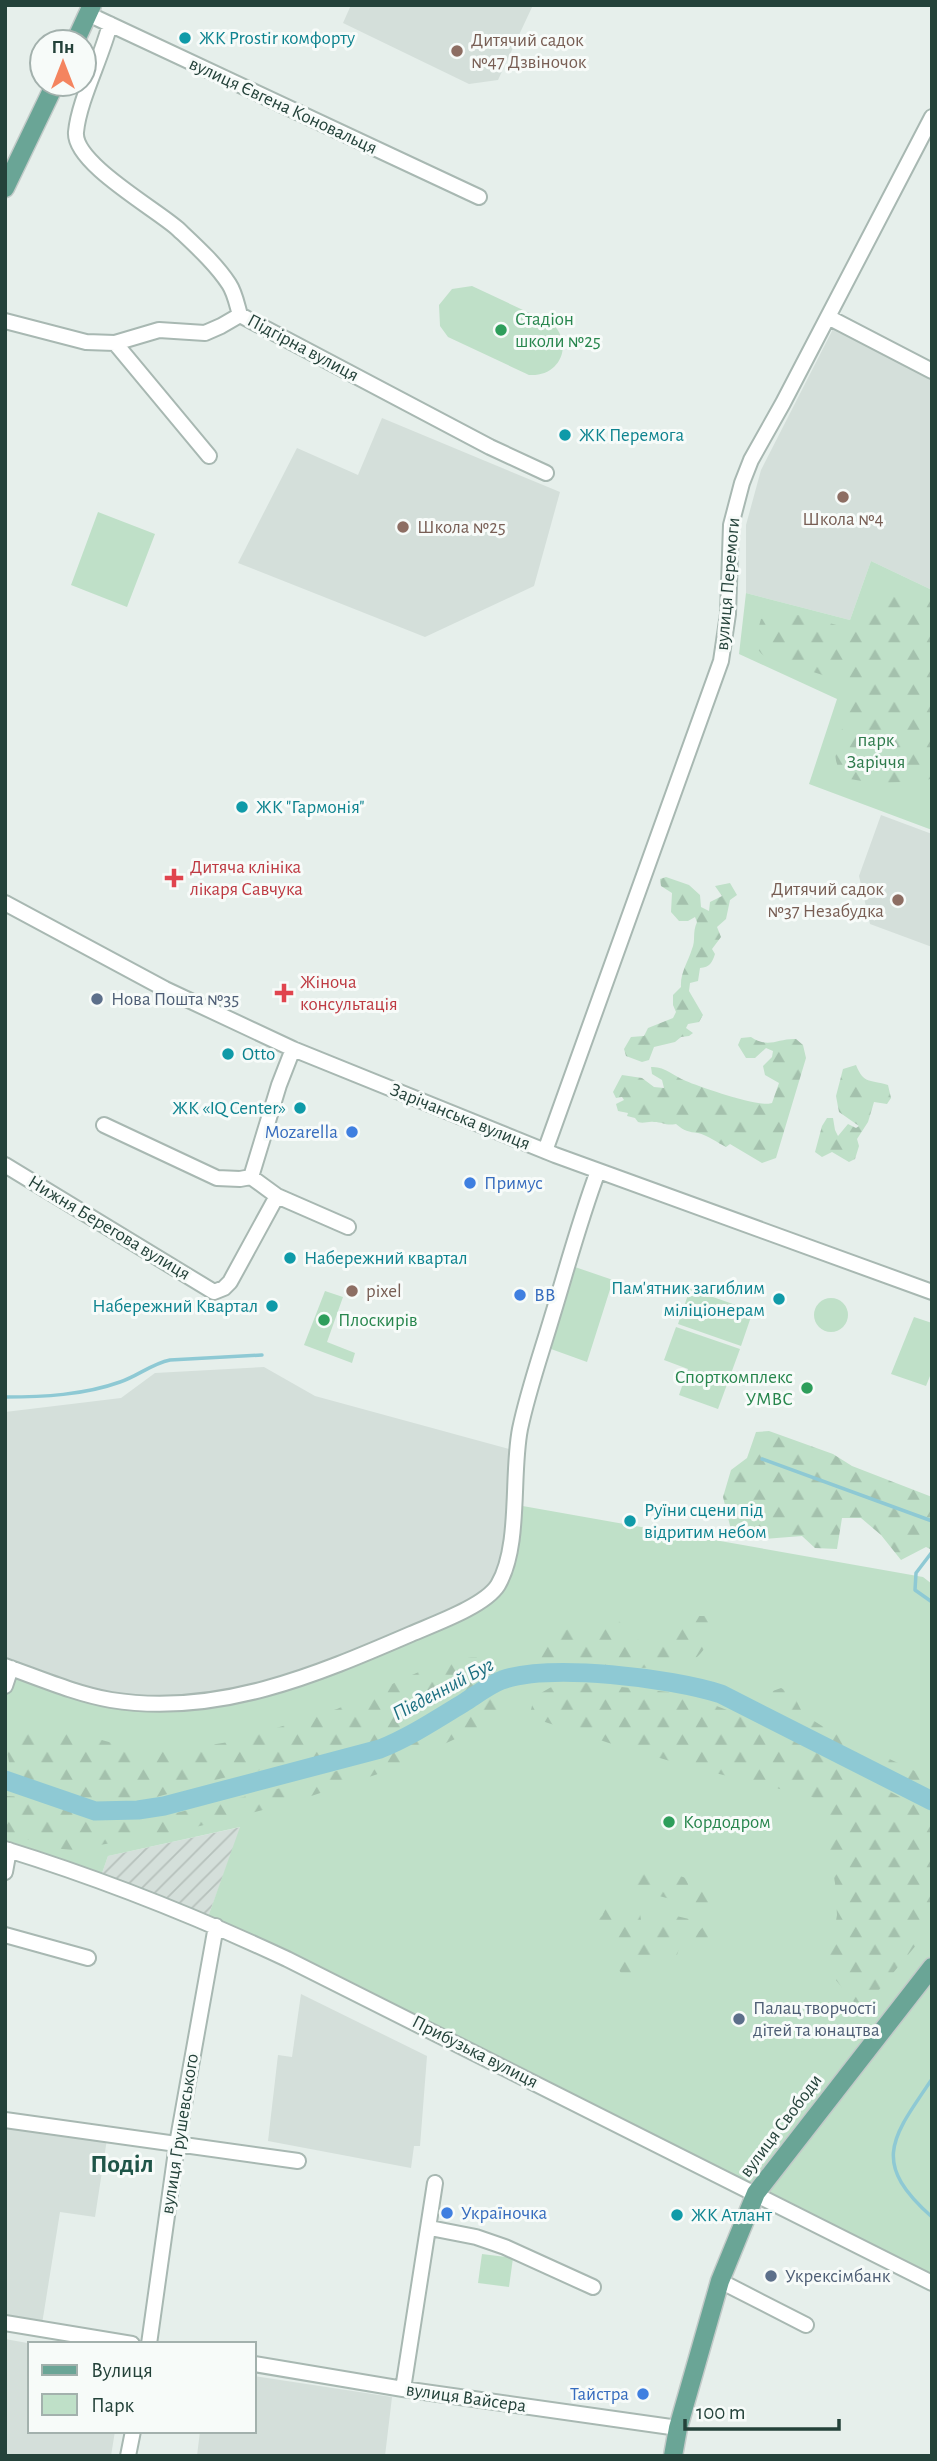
<svg xmlns="http://www.w3.org/2000/svg" width="937" height="2461" font-family="'Alegreya Sans',sans-serif">
<defs>
<pattern id="industrial-furrows" width="10" height="10" patternUnits="userSpaceOnUse" patternTransform="scale(1.75)"><rect width="10" height="10" fill="#d4dfda"/><path d="M-1 1l2-2M0 10L10 0M9 11l2-2" fill="none" stroke="#b6c1bc"/></pattern>
<pattern id="forest-firs" width="22" height="20" patternUnits="userSpaceOnUse" patternTransform="scale(1.75)"><rect width="22" height="20" fill="#bfe0c8"/><path d="M5 1l3.5 6h-7zM16 11l3.5 6h-7z" fill="#a4c1ad"/></pattern>
</defs>
<rect width="100%" height="100%" fill="#e6efeb"/>
<!-- built -->
<path fill="#d4dfda" d="M351,5H533L498,80L469,84L343,23Z
M833,329L932,380V590L871,561L850,620L746,593V525L761,470Z
M382,418L560,492L534,586L425,637L238,563L297,448L358,475Z
M881,815L932,834V947L870,924L859,876Z
M264,1367L315,1396L513,1450L503,1559L489,1590L441,1616L317,1669L215,1696L166,1701L108,1695L5,1662V1412L121,1398L155,1373Z
M301,1994L427,2056L420,2146H414L411,2168L268,2141L278,2055L292,2057Z
M5,2124L107,2139L95,2217L60,2212L42,2324L5,2318Z
M5,2339L33,2344H30V2431H115L111,2456H5Z
M254,2376L392,2397L385,2456H197L200,2431H254Z"/>
<!-- industrial -->
<path fill="url(#industrial-furrows)" d="M241,1827L208,1917L101,1876L108,1856Z"/>
<!-- green -->
<path fill="#bfe0c8" d="M472,286L553,324C574,346 559,377 529,375L448,337L440,326L439,305L452,289Z
M98,512L155,534L127,607L71,585Z
M871,561L932,590V830L809,784L837,699L739,654L746,593L850,620Z
M575,1267L613,1280L587,1362L551,1349Z
M690,1289L753,1311L741,1346L678,1324Z
M325,1291L343,1297L327,1342L355,1353L352,1363L304,1345Z
M814 1315a17 17 0 1 1 34 0a17 17 0 1 1-34 0Z
M914,1317L932,1323V1371L926,1386L891,1374Z
M676,1327L740,1349L718,1409L679,1395L688,1369L664,1360Z
M517,1505L923,1577L932,1584V1959L754,2187L208,1917L240,1827L108,1856L101,1876L5,1844V1701L13,1674L107,1704H217L495,1597Z
M932,1974V2277L763,2191Z
M482,2254L513,2258L509,2287L478,2283Z"/>
<!-- forest -->
<path fill="url(#forest-firs)" d="M904,589L932,602V779L880,784L844,778C824,748 844,736 849,707C849,702 848,695 848,690C824,666 773,669 760,652C757,649 756,645 754,642L761,619L779,615H801L840,626H865L879,609L885,593Z
M666,877L689,885L700,895L701,907L709,911L710,902L722,896L715,886L730,883L737,895L730,900L726,919L717,927L721,937L712,949L715,954C712,963 710,967 700,968L698,981L690,983L689,991L703,1015L699,1022L688,1024L686,1028L693,1033L689,1036L681,1037L675,1042L654,1047L649,1060L642,1062L626,1056L624,1049L631,1037L644,1036L648,1028L673,1018L676,1012L673,1005V995L681,987C680,973 688,962 692,949C696,940 692,933 697,922L695,917L688,921H679L671,912L672,893L661,886L660,879Z
M751,1037C769,1049 778,1038 796,1039L803,1045L806,1058L776,1158L762,1163L730,1144L726,1147C718,1143 707,1135 698,1133C689,1132 684,1131 676,1124C665,1126 663,1122 654,1122C648,1121 644,1124 638,1122L635,1118L627,1116L628,1113L618,1111L616,1104L624,1100L622,1097L616,1098L613,1092L622,1075L642,1078L654,1087L664,1088L662,1080L652,1074L651,1067C665,1066 673,1076 686,1081C700,1087 760,1108 772,1103L779,1083L765,1075L763,1066L772,1057L773,1051L766,1048L755,1058H746L738,1045L741,1038Z
M856,1065C864,1085 870,1079 888,1085L891,1098L887,1104L874,1102L868,1122L857,1139L859,1146L855,1159L849,1162L832,1152L822,1157L815,1152L822,1126L827,1118H833L835,1130L838,1136L848,1124L856,1128L859,1126L839,1112L836,1096L843,1069Z
M769,1431L833,1454L852,1466L932,1497V1550L926,1547L901,1560L881,1535L861,1518H842L837,1549L815,1548L802,1536L764,1539L732,1534L723,1497L731,1470L747,1458L756,1432Z
M691,1616H707L711,1640C707,1644 702,1653 697,1657C670,1674 560,1671 533,1656V1648L545,1635L614,1618L621,1623L632,1638L652,1644Z
M471,1657H488L496,1662L497,1670C482,1689 457,1701 436,1712C403,1730 370,1745 334,1755C296,1765 257,1769 219,1779C186,1787 151,1802 117,1804C96,1805 25,1785 12,1770C9,1765 8,1756 7,1750L14,1735L32,1729L73,1732L134,1749H185L235,1741L337,1709L423,1670Z
M584,1683L668,1692L706,1702L756,1721L932,1814V1926L869,2002H854L835,1979L830,1955L837,1915L835,1883L821,1803L812,1797L687,1766L609,1743L542,1721L531,1710L534,1697L553,1686Z
M781,1688L793,1694L803,1714L830,1731L932,1779V1796C878,1770 819,1747 773,1709L770,1692Z
M493,1696L498,1705L499,1713L490,1723L381,1773L290,1803L184,1830L72,1850L53,1848L5,1832L6,1796L28,1797L48,1807L85,1814L126,1819L159,1817L285,1787L382,1757L443,1725L485,1697Z
M658,1869L686,1878L689,1887L709,1892V1909L636,1890L635,1873L638,1871L656,1873Z
M609,1901L639,1907L641,1920L652,1926L658,1923L660,1912L693,1920L694,1931L697,1933L707,1923L714,1924L706,1959L698,1958L686,1941L681,1942L677,1955L672,1960H647L641,1963L638,1972L623,1976L617,1967L626,1944L603,1940L595,1928L597,1919L602,1916Z"/>
<g fill="none" stroke-linecap="round" stroke-linejoin="round">
<!-- stream -->
<path stroke="#8ec9d4" stroke-width="3.5" d="M5,1397C43,1397 84,1395 120,1382C138,1376 151,1364 170,1360L262,1355
M762,1459L932,1521
M932,1552L916,1573L915,1590L932,1602
M932,2079C892,2138 870,2162 932,2217"/>
<!-- river -->
<path stroke="#8ec9d4" stroke-width="19" d="M5,1780L95,1811L138,1810L164,1806L380,1749C410,1737 437,1719 465,1702C476,1695 489,1685 502,1680C551,1663 671,1678 721,1694L932,1801"/>
<defs>
<path id="minor" d="M88,14L479,197
M110,24C102,57 79,100 76,132C73,163 156,209 178,229C196,246 216,264 229,284C235,293 237,305 240,315
M828,317L932,371
M5,321L86,342L115,343L159,330L205,333L221,326L240,315L490,447L546,473
M115,343L209,456
M5,903L165,989L293,1049L555,1155L932,1292
M104,1125L217,1178L240,1179L251,1177
M545,1151L721,661L728,614L731,525L742,483L751,460L783,403L932,117
M5,1165L214,1292L224,1288L230,1282L277,1196L251,1177L279,1085L293,1049
M277,1196L348,1227
M5,1666C39,1678 76,1694 111,1700C217,1717 316,1675 411,1634C434,1624 485,1606 498,1585C521,1546 511,1475 520,1429C528,1391 541,1354 552,1317C567,1268 580,1219 598,1171
M5,1686L11,1668
M5,1849C102,1879 195,1916 287,1959L932,2283
M5,1872L9,1850
M5,1935L88,1958
M5,2120L298,2161
M430,2228L476,2237L505,2247L593,2287
M720,2281L806,2325
M5,2323L132,2344
M149,2344L177,2144L216,1926
M254,2364L403,2389L678,2428
M403,2389L435,2183
M128,2456L133,2431"/>
<path id="major" d="M75,42L92,5
M5,188L55,84
M673,2456L678,2428L720,2281L756,2193L932,1967"/>
</defs>
<!-- minor casing -->
<use href="#minor" stroke="#a8b8b2" stroke-width="18"/>
<!-- major casing -->
<use href="#major" stroke="#c2cac8" stroke-width="21"/>
<!-- minor -->
<use href="#minor" stroke="#fff" stroke-width="14"/>
<!-- major -->
<use href="#major" stroke="#6aa596" stroke-width="18"/>
</g>
<!-- markers -->
<g fill="#0f9aa8" stroke="#f7fbf9" stroke-width="2.5">
<circle cx="185" cy="38" r="7"/>
<circle cx="565" cy="435" r="7"/>
<circle cx="242" cy="807" r="7"/>
<circle cx="228" cy="1054" r="7"/>
<circle cx="300" cy="1108" r="7"/>
<circle cx="290" cy="1258" r="7"/>
<circle cx="779" cy="1299" r="7"/>
<circle cx="272" cy="1306" r="7"/>
<circle cx="630" cy="1521" r="7"/>
<circle cx="677" cy="2215" r="7"/>
</g>
<g fill="#8d6e63" stroke="#f7fbf9" stroke-width="2.5">
<circle cx="457" cy="51" r="7"/>
<circle cx="843" cy="497" r="7"/>
<circle cx="403" cy="527" r="7"/>
<circle cx="898" cy="900" r="7"/>
<circle cx="352" cy="1291" r="7"/>
</g>
<g fill="#2e9e5b" stroke="#f7fbf9" stroke-width="2.5">
<circle cx="501" cy="330" r="7"/>
<circle cx="324" cy="1320" r="7"/>
<circle cx="807" cy="1388" r="7"/>
<circle cx="669" cy="1822" r="7"/>
</g>
<g fill="#e0444e" stroke="#f7fbf9" stroke-width="2.5">
<path d="M170.5 867.5h7v7h7v7h-7v7h-7v-7h-7v-7h7z"/>
<path d="M280.5 982.5h7v7h7v7h-7v7h-7v-7h-7v-7h7z"/>
</g>
<g fill="#5c6f8a" stroke="#f7fbf9" stroke-width="2.5">
<circle cx="97" cy="999" r="7"/>
<circle cx="739" cy="2019" r="7"/>
<circle cx="771" cy="2276" r="7"/>
</g>
<g fill="#3f7fe0" stroke="#f7fbf9" stroke-width="2.5">
<circle cx="352" cy="1132" r="7"/>
<circle cx="470" cy="1183" r="7"/>
<circle cx="520" cy="1295" r="7"/>
<circle cx="447" cy="2213" r="7"/>
<circle cx="643" cy="2394" r="7"/>
</g>
<g text-anchor="middle" dominant-baseline="central" stroke-width="6" stroke-linejoin="round" paint-order="stroke">
<!-- culture labels -->
<g font-size="19" fill="#0d838f" stroke="#f7fbf9" text-anchor="start">
<text x="199" y="38">ЖК Prostir комфорту</text>
<text x="579" y="435">ЖК Перемога</text>
<text x="256" y="807">ЖК "Гармонія"</text>
<text x="242" y="1054">Otto</text>
<text x="286" y="1108" text-anchor="end">ЖК «IQ Center»</text>
<text x="304" y="1258">Набережний квартал</text>
<text x="765" y="1288" text-anchor="end">Пам'ятник загиблим<tspan x="765" dy="22">міліціонерам</tspan></text>
<text x="258" y="1306" text-anchor="end">Набережний Квартал</text>
<text x="644" y="1510">Руїни сцени під<tspan x="644" dy="22">відритим небом</tspan></text>
<text x="691" y="2215">ЖК Атлант</text>
</g>
<!-- education labels -->
<g font-size="19" fill="#785e54" stroke="#f7fbf9" text-anchor="start">
<text x="471" y="40">Дитячий садок<tspan x="471" dy="22">№47 Дзвіночок</tspan></text>
<text x="843" y="519" text-anchor="middle">Школа №4</text>
<text x="417" y="527">Школа №25</text>
<text x="884" y="889" text-anchor="end">Дитячий садок<tspan x="884" dy="22">№37 Незабудка</tspan></text>
<text x="366" y="1291">pixel</text>
</g>
<!-- street labels -->
<g font-size="19" fill="#24423a" stroke="#f7fbf9">
<text transform="translate(283 106) rotate(25)">вулиця Євгена Коновальця</text>
<text transform="translate(303 348) rotate(28)">Підгірна вулиця</text>
<text transform="translate(728 584) rotate(-85)">вулиця Перемоги</text>
<text transform="translate(460 1117) rotate(22)">Зарічанська вулиця</text>
<text transform="translate(109 1228) rotate(31)">Нижня Берегова вулиця</text>
<text transform="translate(475 2052) rotate(27)">Прибузька вулиця</text>
<text transform="translate(781 2126) rotate(-53)">вулиця Свободи</text>
<text transform="translate(180 2134) rotate(-81)">вулиця Грушевського</text>
<text transform="translate(466 2398) rotate(8)">вулиця Вайсера</text>
</g>
<!-- leisure labels -->
<g font-size="19" fill="#27864d" stroke="#f7fbf9" text-anchor="start">
<text x="515" y="319">Стадіон<tspan x="515" dy="22">школи №25</tspan></text>
<text x="338" y="1320">Плоскирів</text>
<text x="793" y="1377" text-anchor="end">Спорткомплекс<tspan x="793" dy="22">УМВС</tspan></text>
<text x="683" y="1822">Кордодром</text>
</g>
<!-- park labels -->
<g font-size="19" fill="#2d7a4b" stroke="#f7fbf9">
<text x="876" y="740">парк<tspan x="876" dy="22">Заріччя</tspan></text>
</g>
<!-- health labels -->
<g font-size="19" fill="#be3a42" stroke="#f7fbf9" text-anchor="start">
<text x="190" y="867">Дитяча клініка<tspan x="190" dy="22">лікаря Савчука</tspan></text>
<text x="300" y="982">Жіноча<tspan x="300" dy="22">консультація</tspan></text>
</g>
<!-- service labels -->
<g font-size="19" fill="#4e5e75" stroke="#f7fbf9" text-anchor="start">
<text x="111" y="999">Нова Пошта №35</text>
<text x="753" y="2008">Палац творчості<tspan x="753" dy="22">дітей та юнацтва</tspan></text>
<text x="785" y="2276">Укрексімбанк</text>
</g>
<!-- shop labels -->
<g font-size="19" fill="#366cbe" stroke="#f7fbf9" text-anchor="start">
<text x="338" y="1132" text-anchor="end">Mozarella</text>
<text x="484" y="1183">Примус</text>
<text x="534" y="1295">ВВ</text>
<text x="461" y="2213">Україночка</text>
<text x="629" y="2394" text-anchor="end">Тайстра</text>
</g>
<!-- water labels -->
<g font-size="21" font-style="italic" fill="#1c6f80" stroke="#f7fbf9">
<text transform="translate(443 1689) rotate(-28)">Південний Буг</text>
</g>
<!-- district labels -->
<g font-size="26" font-weight="bold" fill="#1f5548" stroke="#f7fbf9">
<text x="122" y="2164">Поділ</text>
</g>
</g>
<!-- border -->
<rect width="937" height="2461" fill="none" stroke="#24423a" stroke-width="14"/>
<!-- legend -->
<rect x="28" y="2342" width="228" height="91" fill="#f7fbf9" stroke="#a3b1ad" stroke-width="2"/>
<rect x="42" y="2365" width="35" height="10" fill="#6aa596" stroke="#a3b1ad" stroke-width="2"/>
<text x="91" y="2377" font-size="21" fill="#24423a">Вулиця</text>
<rect x="42" y="2394" width="35" height="21" fill="#bfe0c8" stroke="#a3b1ad" stroke-width="2"/>
<text x="91" y="2412" font-size="21" fill="#24423a">Парк</text>
<!-- north arrow -->
<g transform="translate(63 63)"><circle r="33" fill="#f7fbf9" stroke="#a3b1ad" stroke-width="2"/>
<path d="M0-5L12 26L0 18L-12 26Z" fill="#f4845f"/>
<text y="-10" font-size="19" font-weight="bold" text-anchor="middle" fill="#24423a">Пн</text>
</g>
<!-- scale -->
<path d="M685 2419v10h154v-10" fill="none" stroke="#24423a" stroke-width="3.5"/>
<text x="696" y="2419" font-size="21" fill="#24423a" stroke="#f7fbf9" stroke-width="5" paint-order="stroke">100 m</text>
</svg>
